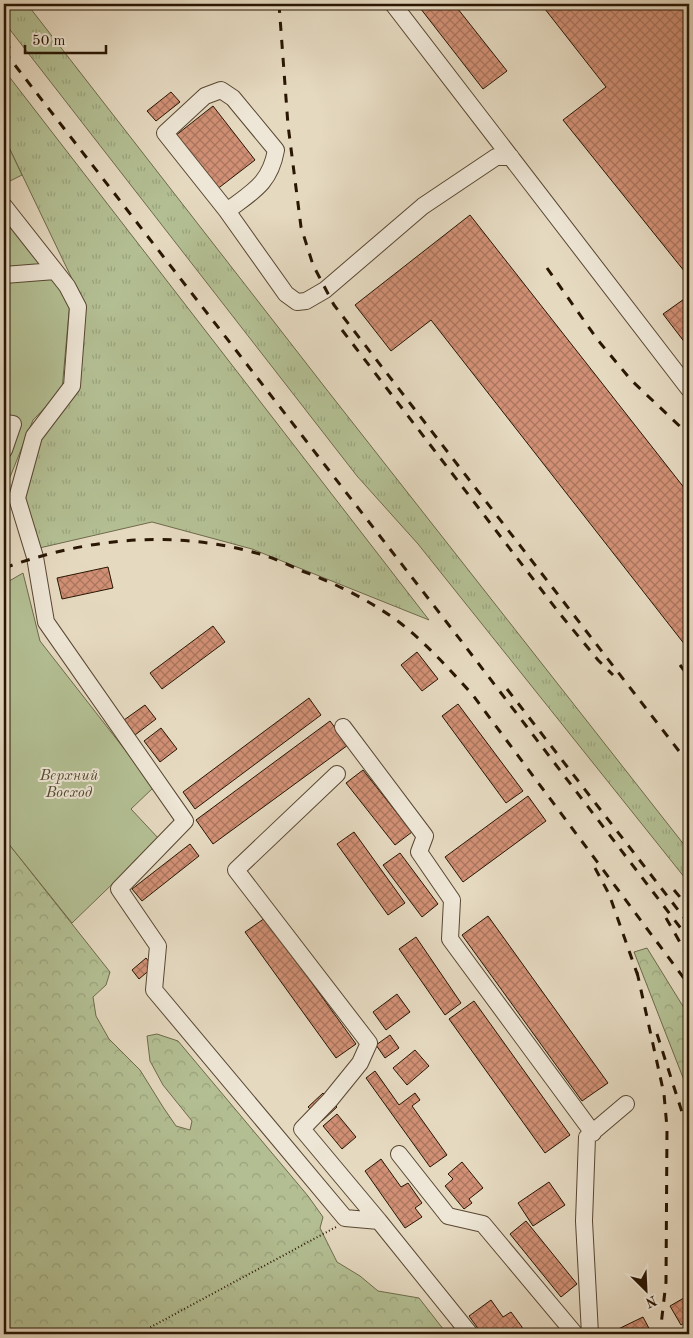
<svg xmlns="http://www.w3.org/2000/svg" width="693" height="1338" font-family="'Old Standard TT',serif">
<defs>
<pattern id="grass-tufts" width="24" height="20" patternUnits="userSpaceOnUse" patternTransform="scale(1.25)"><rect width="24" height="20" fill="#b3bf93"/><path d="M3 7l-1-3M5 7V3M7 7l1-3M15 17l-1-3M17 17v-4M19 17l1-3" fill="none" stroke="#9aa37d"/></pattern>
<pattern id="forest-crowns" width="20" height="18" patternUnits="userSpaceOnUse" patternTransform="scale(1.25)"><rect width="20" height="18" fill="#b3bf93"/><path d="M2 6a3 3 0 1 1 6 0M12 15a3 3 0 1 1 6 0" fill="none" stroke="#9aa37d"/></pattern>
<pattern id="building-cross-hatch" width="8" height="8" patternUnits="userSpaceOnUse" patternTransform="scale(1.25)"><rect width="8" height="8" fill="#d19075"/><path d="M0 0l8 8M0 8l8-8" fill="none" stroke="#aa755e"/></pattern>
</defs>
<rect width="100%" height="100%" fill="#e5d9c0"/>
<filter id="stains"><feTurbulence type="fractalNoise" baseFrequency=".004" numOctaves="4"/><feColorMatrix values="0 0 0 0 .2 0 0 0 0 .09 0 0 0 0 .02 0 0 0 .5 -.17"/></filter>
<radialGradient id="worn" r=".72"><stop offset=".6" stop-color="#630" stop-opacity="0"/><stop offset="1" stop-color="#630" stop-opacity=".3"/></radialGradient>
<!-- grass -->
<path fill="url(#grass-tufts)" stroke="#6e6a4b" d="M4,4H27L327,390L689,851V883L418,544L357,476L4,22Z
M4,70L429,620L252,549L152,522L35,549L20,499L39,438L78,388L85,306L4,137Z"/>
<!-- forest -->
<path fill="url(#forest-crowns)" stroke="#6e6a4b" d="M4,838L110,972L106,985L93,997L96,1016L109,1039L140,1070L163,1107L176,1126L190,1130L192,1121L163,1085L150,1061L147,1036L157,1034L178,1041L308,1196L323,1217L320,1228L337,1262L360,1276L378,1291L419,1298L447,1334H4Z
M647,948L689,1016V1093L634,952Z"/>
<!-- green -->
<path fill="#b3bf93" stroke="#6e6a4b" d="M4,137L22,175L4,184Z
M4,218L70,301L62,390L33,420L4,492Z
M23,573L40,641L154,787L131,809L159,839L72,923L4,838V584Z"/>
<!-- building -->
<path fill="url(#building-cross-hatch)" stroke="#291603" d="M417,4H454L507,71L483,89Z
M541,4H689V277L563,120L606,87Z
M171,92L180,102L156,121L147,111Z
M213,106L255,160L216,190L175,136Z
M470,215L689,494V650L431,320L391,351L355,305Z
M687,297L689,300V348L663,314Z
M4,503L10,510L4,516Z
M108,567L113,588L62,599L57,578Z
M213,626L225,642L162,689L150,673Z
M417,652L438,679L422,691L401,665Z
M309,698L321,715L195,809L183,792Z
M458,704L523,791L506,803L442,716Z
M145,705L156,719L135,735L124,720Z
M330,721L348,745L213,844L196,820Z
M161,728L177,749L160,762L144,741Z
M363,770L412,832L395,845L346,783Z
M528,796L546,821L463,882L445,857Z
M354,832L405,903L388,915L337,844Z
M190,844L199,856L142,901L132,889Z
M400,853L438,904L422,917L383,865Z
M488,916L608,1083L582,1101L462,935Z
M265,918L356,1044L336,1058L245,932Z
M416,937L461,1003L445,1015L399,949Z
M146,958L153,967L139,979L132,970Z
M397,994L410,1012L386,1030L373,1012Z
M474,1001L570,1135L545,1153L449,1019Z
M390,1035L399,1048L385,1058L376,1045Z
M415,1050L429,1066L407,1085L393,1068Z
M375,1071L399,1105L415,1093L420,1100L412,1106L447,1155L430,1167L366,1078Z
M323,1093L337,1107L322,1121L308,1107Z
M337,1114L356,1137L342,1149L323,1126Z
M381,1159L401,1187L408,1183L422,1203L415,1208L422,1217L405,1228L365,1171Z
M462,1162L483,1188L469,1199L472,1203L464,1209L445,1186L453,1179L448,1174Z
M549,1182L565,1205L533,1226L518,1203Z
M526,1221L577,1284L561,1297L510,1234Z
M689,1295V1320L681,1325L670,1306Z
M491,1300L503,1317L511,1312L522,1327L523,1334H482L469,1316Z
M643,1317L652,1334H608Z"/>
<g fill="none" stroke-linecap="round" stroke-linejoin="round">
<defs>
<path id="minor" d="M393,4L689,389
M4,206L67,286L78,307L72,386L34,436L17,498L35,557L46,622L185,821L119,889L158,946L154,990L345,1218L379,1221L470,1334
M227,211L165,133L205,96L221,90L233,98L276,150C270,184 252,192 227,211L286,294L297,302L306,301L325,290L423,206L496,157H511
M4,275L55,271
M4,423L13,424L4,450
M343,727L425,836L419,852L452,900L450,939L593,1133
M337,774L236,870L369,1043L360,1063L330,1100L302,1129L379,1221
M399,1154L448,1216L483,1224L575,1334
M590,1334L584,1221L587,1137L626,1104"/>
</defs>
<!-- minor casing -->
<use href="#minor" stroke="#584732" stroke-width="18"/>
<!-- path -->
<path stroke="#291603" stroke-width="2" stroke-dasharray="1 2.5" stroke-linecap="butt" d="M138,1334L336,1227"/>
<!-- minor -->
<use href="#minor" stroke="#eee6d6" stroke-width="16"/>
<!-- rail -->
<path stroke="#291603" stroke-width="3" stroke-dasharray="9 9" stroke-linecap="butt" d="M279,4L288,125L301,227L313,265L334,305L689,764
M4,41L15,55
M4,51L462,642L689,939
M547,268L597,339L631,380L689,435
M342,330L560,614L598,660L613,675
M4,568C88,538 173,529 260,554C274,558 289,565 302,571C337,584 369,600 399,622C426,643 449,669 472,694L689,985
M680,665L689,677
M507,689L689,924
M595,868L609,894L639,979
M674,890L689,908
M666,918L689,958
M637,972L664,1094L667,1128L666,1282L660,1334
M657,1034L689,1134"/>
</g>
<g text-anchor="middle" dominant-baseline="central" stroke-width="4" stroke-linejoin="round" paint-order="stroke">
<!-- park labels -->
<g font-size="15" font-style="italic" fill="#52492e" stroke="#eee6d6">
<text x="69" y="776">Верхний<tspan x="69" dy="17">Восход</tspan></text>
</g>
</g>
<!-- margin -->
<rect width="693" height="1338" fill="none" stroke="#e5d9c0" stroke-width="20"/>
<rect x="5" y="5" width="683" height="1328" fill="none" stroke="#291603" stroke-width="2.5"/>
<rect x="10" y="10" width="673" height="1318" fill="none" stroke="#291603"/>
<!-- north arrow -->
<g transform="translate(646 1290) rotate(156)" stroke="#eee6d6" stroke-width="4" paint-order="stroke">
<path d="M0-4L9 19L0 12L-9 19Z" fill="#291603"/>
<text y="-8" font-size="14" font-weight="bold" text-anchor="middle" fill="#291603">N</text>
</g>
<!-- scale -->
<path d="M25 45v8h81v-8" fill="none" stroke="#291603" stroke-width="2.5"/>
<text x="32" y="45" font-size="15" fill="#291603" stroke="#eee6d6" stroke-width="4" paint-order="stroke">50 m</text>
<rect width="100%" height="100%" filter="url(#stains)"/>
<rect width="100%" height="100%" fill="url(#worn)"/>
</svg>
